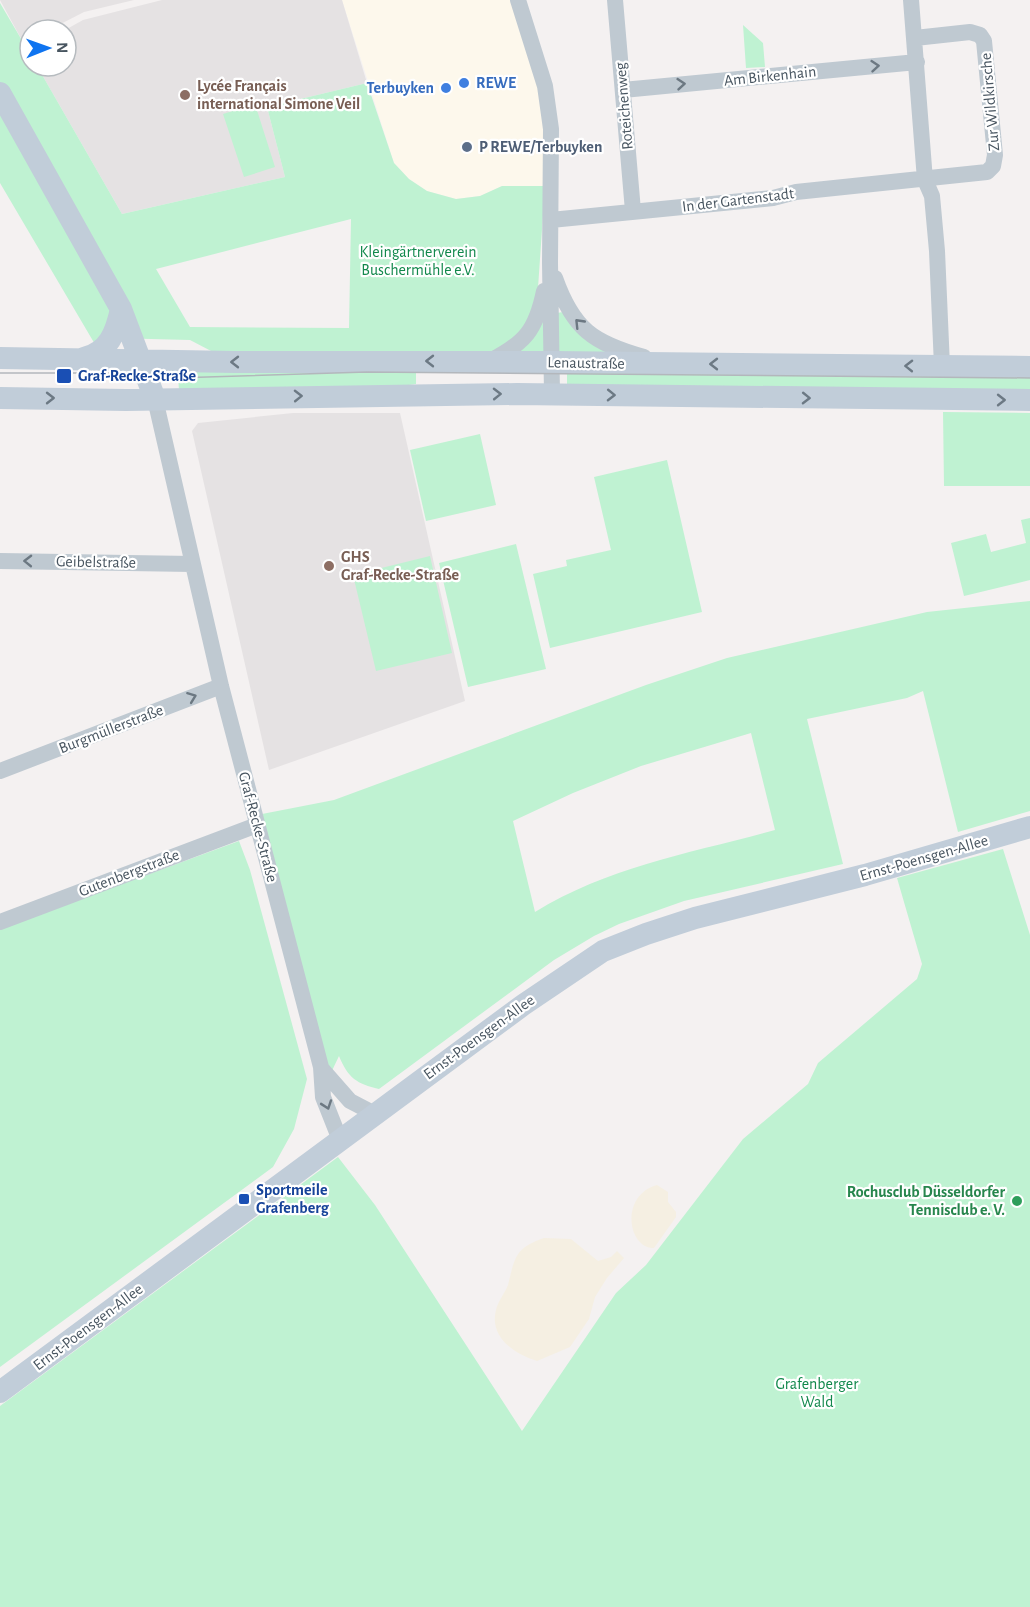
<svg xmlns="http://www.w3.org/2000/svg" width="1030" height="1607" font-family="'Alegreya Sans',sans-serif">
<rect width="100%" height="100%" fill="#f4f1f1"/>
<!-- commercial -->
<path fill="#fdf8ec" d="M342,0H517L541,80L545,186H502L480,196L456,199L427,191L409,179L394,163Z"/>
<!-- education -->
<path fill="#e5e2e3" d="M0,0H134L84,12L49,30H30V40L24,44Z
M162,0H342L367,83L267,107L285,177L122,214L37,66H66L65,30L83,20Z
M293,413H400L465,701L269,770L192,431L198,423Z"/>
<!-- green -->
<path fill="#bff2d2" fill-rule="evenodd" d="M0,3L30,54V66H37L122,214L285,177L267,107L367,83L394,163L409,179L427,191L456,199L480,196L502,186H545L538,288L529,326L495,354L213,352L190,340L112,338L96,346L0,183ZM351,219L349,328L190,327L156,269Z
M743,25L763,43L765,67L746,68Z
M255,104L275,167L244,177L223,114Z
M563,312L615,357H561L556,347L557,313Z
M545,315L546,351L511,358Z
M416,367V384L402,386L179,392L178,371Z
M567,369L1030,374V393L567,386Z
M943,412L1030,413V486H944Z
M480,434L496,505L426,521L410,450Z
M667,460L702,612L550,648L533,574L567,566L566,560L611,550L594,477Z
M1030,518V580L964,596L951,543L986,534L991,552L1026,543L1021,520Z
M516,544L546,669L468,687L439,563Z
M430,556L452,653L376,671L353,575Z
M1030,601V811L958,832L923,691L907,698L807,719L843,864L684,901L619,924L594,936L554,960L379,1089C357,1084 348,1078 339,1056L329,1077L262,814L334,800L646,685L727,658L927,612ZM751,733L775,830C692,853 610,866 535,912L513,821L573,793L641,766Z
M239,841L250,870L307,1079L294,1129L273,1167L0,1367V929Z
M1003,849L1030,935V1607H0V1406L338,1157L375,1205L522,1431L616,1293L646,1265L743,1139L808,1084L818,1063L917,979L922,964L897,878Z"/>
<!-- sand -->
<path fill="#f5efe2" d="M657,1185L668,1192V1202L676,1212V1217L654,1248C627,1248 620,1195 657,1185Z
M544,1238L571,1239L598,1261L611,1257L617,1251L624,1258L607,1278L595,1297L589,1319L570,1347L537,1361C514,1354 489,1337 496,1310C498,1301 505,1293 508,1285C515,1257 515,1248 544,1238Z"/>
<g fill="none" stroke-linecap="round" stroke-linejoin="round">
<!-- street -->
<path stroke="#bfc9d1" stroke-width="16" d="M518,0L545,86L551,129L550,263L552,394
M615,0L633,211
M911,0L925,180L932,196L937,251L942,366
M623,90L917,62
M551,220L773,198L796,192L987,172L993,166L995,155L984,41L980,35L970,32L915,38
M555,278C573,329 593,343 644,357
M490,361C525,343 536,330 544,291
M155,399L221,686L321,1067L323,1097L340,1140
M0,561L192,564
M0,771L221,686
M0,922L257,825
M321,1068L350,1101L375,1114"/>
<!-- secondary -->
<path stroke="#c1cdd9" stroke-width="22" d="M0,93L121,309L155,399
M0,358L235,362H553L1030,367
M84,358C109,352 116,332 121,309
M0,398L126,400L517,394L1030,400
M0,1392L523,1005L603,951L646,934L695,918L865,875L1030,827"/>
<!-- tram -->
<path stroke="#b3b7bc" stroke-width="1.5" d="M0,373H122L174,378L367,372L1030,378"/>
</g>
<!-- one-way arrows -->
<defs><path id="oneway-chevron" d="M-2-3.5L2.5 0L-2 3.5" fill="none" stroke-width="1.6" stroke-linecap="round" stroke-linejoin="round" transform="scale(1.5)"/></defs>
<g stroke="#6c7882">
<use href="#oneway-chevron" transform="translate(875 66) rotate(-5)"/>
<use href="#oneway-chevron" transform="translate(681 84) rotate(-5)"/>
<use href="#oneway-chevron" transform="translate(579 323) rotate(-134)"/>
<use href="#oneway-chevron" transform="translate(28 561) rotate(-179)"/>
<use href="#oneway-chevron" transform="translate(192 697) rotate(-21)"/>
<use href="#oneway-chevron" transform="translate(327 1105) rotate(71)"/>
</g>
<g stroke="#6c7984">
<use href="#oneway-chevron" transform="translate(430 361) rotate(180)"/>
<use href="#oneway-chevron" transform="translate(235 362) rotate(-180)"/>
<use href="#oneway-chevron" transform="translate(714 364) rotate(-180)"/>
<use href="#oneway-chevron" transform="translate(909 366) rotate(-179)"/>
<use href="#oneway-chevron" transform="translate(497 394) rotate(-1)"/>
<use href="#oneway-chevron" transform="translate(611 395) rotate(1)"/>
<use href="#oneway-chevron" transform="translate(298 396) rotate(-1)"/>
<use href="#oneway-chevron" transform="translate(50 398)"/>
<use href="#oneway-chevron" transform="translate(806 398) rotate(1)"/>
<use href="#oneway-chevron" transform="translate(1001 400)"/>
</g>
<!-- markers -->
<g fill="#3f7fe0" stroke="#fff" stroke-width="2">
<circle cx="464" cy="83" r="6"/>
<circle cx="446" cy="88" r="6"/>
</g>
<g fill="#8d6e63" stroke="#fff" stroke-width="2">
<circle cx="185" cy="95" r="6"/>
<circle cx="329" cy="566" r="6"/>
</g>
<circle fill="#5c6f8a" stroke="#fff" stroke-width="2" cx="467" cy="147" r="6"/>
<g fill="#1a4fb4" stroke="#fff" stroke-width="2">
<rect x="56" y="368" width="16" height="16" rx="3"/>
<rect x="238" y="1193" width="12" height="12" rx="3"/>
</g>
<circle fill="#2e9e5b" stroke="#fff" stroke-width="2" cx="1017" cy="1201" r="6"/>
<g text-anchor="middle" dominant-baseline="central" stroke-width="4.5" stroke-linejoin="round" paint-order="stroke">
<!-- street labels -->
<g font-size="16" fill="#485560" stroke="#fff">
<text transform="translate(770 76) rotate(-6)">Am Birkenhain</text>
<text transform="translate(990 102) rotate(-95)">Zur Wildkirsche</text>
<text transform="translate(624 106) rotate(-95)">Roteichenweg</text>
<text transform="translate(738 200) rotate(-7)">In der Gartenstadt</text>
<text transform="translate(586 363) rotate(1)">Lenaustraße</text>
<text transform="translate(96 562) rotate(1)">Geibelstraße</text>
<text transform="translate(111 729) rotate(-21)">Burgmüllerstraße</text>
<text transform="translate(258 827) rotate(75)">Graf-Recke-Straße</text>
<text transform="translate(924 858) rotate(-16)">Ernst-Poensgen-Allee</text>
<text transform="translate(129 873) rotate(-21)">Gutenbergstraße</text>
<text transform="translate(479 1037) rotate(-36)">Ernst-Poensgen-Allee</text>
<text transform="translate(88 1327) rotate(-37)">Ernst-Poensgen-Allee</text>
</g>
<!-- shop labels -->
<g font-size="16" font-weight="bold" fill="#366cbe" stroke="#fff" text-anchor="start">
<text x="476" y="83">REWE</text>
<text x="434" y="88" text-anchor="end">Terbuyken</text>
</g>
<!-- education labels -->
<g font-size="16" font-weight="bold" fill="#785e54" stroke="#fff" text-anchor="start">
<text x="197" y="86">Lycée Français<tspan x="197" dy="18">international Simone Veil</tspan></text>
<text x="341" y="557">GHS<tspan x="341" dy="18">Graf-Recke-Straße</tspan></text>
</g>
<!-- service labels -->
<g font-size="16" font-weight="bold" fill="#4e5e75" stroke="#fff" text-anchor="start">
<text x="479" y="147">P REWE/Terbuyken</text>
</g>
<!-- park labels -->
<g font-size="16" fill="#12884c" stroke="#fff">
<text x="418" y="252">Kleingärtnerverein<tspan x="418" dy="18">Buschermühle e.V.</tspan></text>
<text x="817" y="1384">Grafenberger<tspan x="817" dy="18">Wald</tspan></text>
</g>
<!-- transit labels -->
<g font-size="16" font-weight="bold" fill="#164399" stroke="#fff" text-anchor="start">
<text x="78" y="376">Graf-Recke-Straße</text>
<text x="256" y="1190">Sportmeile<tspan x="256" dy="18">Grafenberg</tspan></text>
</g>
<!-- leisure labels -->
<g font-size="16" font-weight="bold" fill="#27864d" stroke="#fff" text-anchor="end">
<text x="1005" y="1192">Rochusclub Düsseldorfer<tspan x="1005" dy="18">Tennisclub e. V.</tspan></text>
</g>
</g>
<!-- north arrow -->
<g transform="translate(48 48) rotate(89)"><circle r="28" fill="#ffffff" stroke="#b6bbbf" stroke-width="1.5"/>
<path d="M0-4.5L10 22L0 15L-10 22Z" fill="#0f74f0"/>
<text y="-9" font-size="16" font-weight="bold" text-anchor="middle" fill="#485560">N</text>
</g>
</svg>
